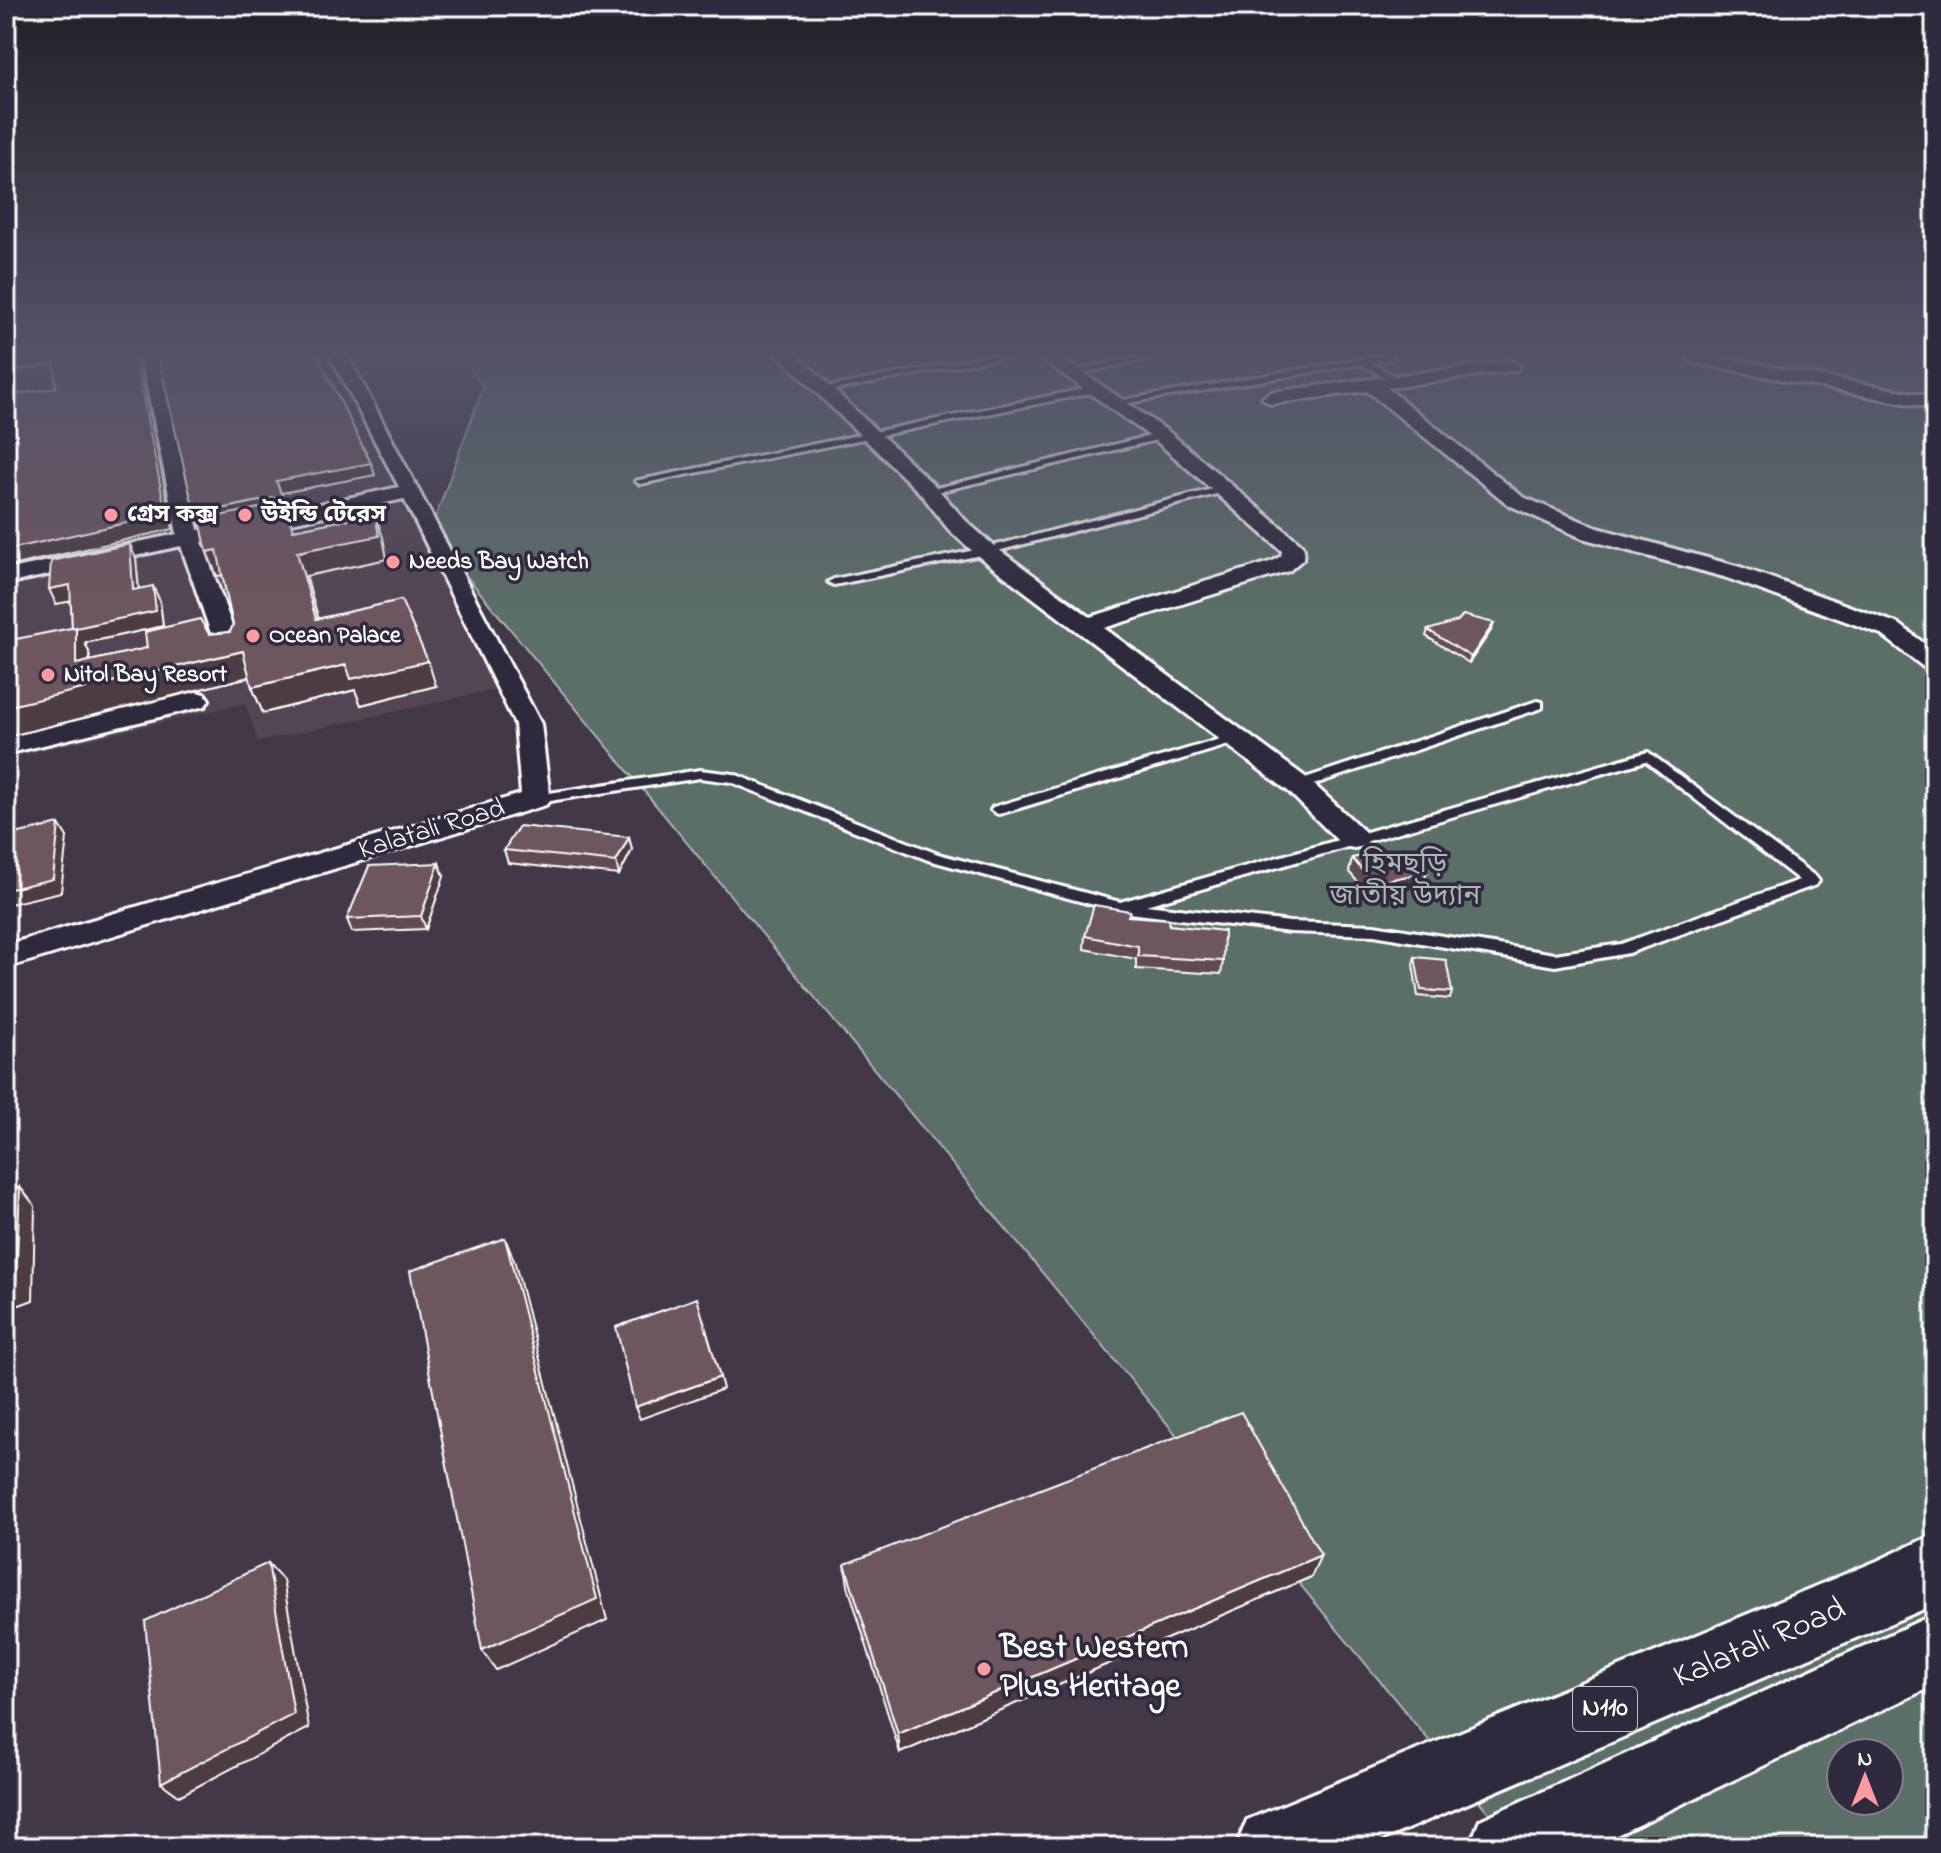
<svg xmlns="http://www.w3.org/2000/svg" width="1941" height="1853" font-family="'Indie Flower','Noto Sans Bengali',sans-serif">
<rect width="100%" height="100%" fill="#423847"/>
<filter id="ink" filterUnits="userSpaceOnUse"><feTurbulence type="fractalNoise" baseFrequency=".0125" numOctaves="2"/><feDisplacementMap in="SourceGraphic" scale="16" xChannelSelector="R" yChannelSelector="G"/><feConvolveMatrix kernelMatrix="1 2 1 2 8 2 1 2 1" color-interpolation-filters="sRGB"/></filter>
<g filter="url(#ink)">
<!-- built -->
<path fill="#534552" d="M6,352H343L510,686L258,742L245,703L6,759Z"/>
<!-- green -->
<path fill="#5b6e67" stroke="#adb6b3" stroke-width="2" fill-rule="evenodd" d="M461,352H1935V1847H1517L430,532L483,388ZM1841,1753H1889V1801H1841Z"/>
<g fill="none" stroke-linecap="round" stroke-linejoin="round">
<defs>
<path id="lane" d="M1011,352H1030L823,392L818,389Z
M1164,352H1182L1072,375L1068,372Z
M1390,354L1394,357L1393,359L1371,363L1402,380V384H1396L1361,364L1116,405L1111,402Z
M1098,386L1103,389L1101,391L640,484L635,481Z
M1162,433L1165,434V438L929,494L924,491Z
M1224,486L1228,487V491L986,554L834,585L828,582L834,579L985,548Z
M1537,701L1542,702V708L1303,788L1298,789L1291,785L1293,782Z
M1237,734L1244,738L1242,741L1003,813L998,814L991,810L993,807Z
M1648,752L1816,877L1819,881L1816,885L1629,953L1555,966L1374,935L1290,932L1120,912L928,860L731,782L700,778L536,803L529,799L536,795L700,770L734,774L938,854L1120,902ZM1646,761L1799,880L1621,944L1555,954L1374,925L1290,922L1146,905Z"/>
<path id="street" d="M56,352H100L91,357L6,370V360Z
M140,352H158L198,530L399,487L328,352H346L541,724L550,799L546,805L6,968V945L521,794L515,724L404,499L202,542L241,651L238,656H220L217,651L181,546L6,584V570L177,534Z
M775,352H794L936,487L965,520L994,546L1090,617L1273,561L1281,556L1282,551L1155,440L1032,352H1053L1169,432L1301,544L1304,549L1303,559L1289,571L1104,628L1308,779L1365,832L1369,839L1365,846L1354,848L1343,846L1288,791L978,556L949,530L922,495Z
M1696,353L1935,397V409L1690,362L1687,358Z
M1511,361L1520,366L1517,370L1387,388L1523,497L1598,528L1740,567L1899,624L1935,652V672L1926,669L1881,634L1724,577L1582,538L1509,505L1367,391L1271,404L1262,398L1271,392Z
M196,692L205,694L209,700L205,706L6,754V738Z"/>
<path id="highway" d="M1935,1534V1603L1924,1609L1365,1847H1236L1247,1820L1877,1561Z
M1935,1614V1685L1591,1847H1469L1480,1820Z"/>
</defs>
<!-- lane casing -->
<use href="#lane" stroke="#fff" stroke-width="6"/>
<!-- street casing -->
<use href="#street" stroke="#fff" stroke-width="6"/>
<!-- highway casing -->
<use href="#highway" stroke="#fff" stroke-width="6"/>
<!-- lane -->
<use href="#lane" fill="#2f2a3d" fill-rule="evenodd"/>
<!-- street -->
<use href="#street" fill="#2f2a3d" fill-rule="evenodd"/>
<!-- highway -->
<use href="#highway" fill="#2f2a3d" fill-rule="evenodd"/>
</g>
<!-- wall -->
<path fill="#5f4b51" stroke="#fff" stroke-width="2" d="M371,463L375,475L281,493L294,530L375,514L383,538L387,559L306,576L318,618L436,686L361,705L355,690L263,713L252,687L249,677L6,737L72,628L71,601L56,604L136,559L139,589L160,601L163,626L85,643L89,652L90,661L209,634L230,632L233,625L222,575L217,576L207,552L201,525L200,524L194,511Z
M1492,629L1469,663L1426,636L1428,630Z
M629,837L632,850L619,875L508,863L504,850Z
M1352,858L1427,872L1422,885L1370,896L1349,872Z
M444,876L426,929L352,932L347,919Z
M1129,916L1169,925L1223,961L1221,974L1136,969V959L1084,949L1085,936Z
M1415,957L1452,992L1450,999L1418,996L1413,964Z
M845,1564L1311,1577L900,1753L848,1586Z"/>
<!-- shaded-wall -->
<path fill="#4d3d42" stroke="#fff" stroke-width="2" d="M134,352H137V354L173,529L6,567V550Z
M371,463L375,475L281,493L276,481Z
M282,496L301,552L375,514L383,538L387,559L306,576L326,644L316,619L203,526L198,514Z
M130,544L136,559L140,605L133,590Z
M217,550L227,574L217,576L207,552Z
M70,585L78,600L56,604L49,589Z
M153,586L160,601L163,626L85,643L89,652L90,687L243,651L253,676L6,737V707L76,664L73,629Z
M1494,623L1492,629L1469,663L1471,657Z
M428,661L436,686L361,705L355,690L263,713L252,687L346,665Z
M59,824L67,837L61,892L6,905V890Z
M629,837L632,850L619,875L616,862Z
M439,863L444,876L426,929L421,916Z
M1427,872L1422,885L1370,896L1373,883Z
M20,1187L35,1206L33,1300L6,1310V1285Z
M505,1238L515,1263L607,1620L496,1670L482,1650Z
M720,1377L723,1389L640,1419L635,1407Z
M1321,1555L1311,1577L900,1753L898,1734Z
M268,1563L283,1580L309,1728L179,1796L161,1783Z"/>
<!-- building -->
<path fill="#6e575e" stroke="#fff" stroke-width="2" d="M59,352H134L166,514L6,550V396L56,388L53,353Z
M157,352H316L371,463L276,481L282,496L198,514L194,511Z
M284,503L293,530L375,514L379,536L297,552L316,619L401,600L428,661L351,679L346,665L252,687L243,651L6,707V641L76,627V664L147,648L145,632L200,619L209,634L230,632L233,625L217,550L207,552L200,520Z
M130,544L133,590L153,586L156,611L76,628V627L72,628L70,585L49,589L51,561Z
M1463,615L1494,623L1471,657L1428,630L1458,621Z
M59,824L53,879L6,890V836Z
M519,826L629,837L616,862L504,850Z
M1400,848L1427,872L1373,883L1352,858Z
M439,863L421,916L347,919L369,866Z
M1094,905L1130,911L1128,916L1169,919V925L1224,931L1223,961L1138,956V946L1085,936Z
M1415,957L1446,960L1452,992L1421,990Z
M20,1187L16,1281L6,1285V1191Z
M505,1238L597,1599L482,1650L410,1271Z
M697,1298L720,1377L635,1407L616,1327Z
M1241,1412L1321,1555L898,1734L845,1564Z
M268,1563L294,1714L161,1783L145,1621Z"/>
</g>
<!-- sky -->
<linearGradient id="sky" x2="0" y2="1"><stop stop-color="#241f27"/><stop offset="0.58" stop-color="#545369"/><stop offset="1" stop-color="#545369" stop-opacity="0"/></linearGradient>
<rect width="1941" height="611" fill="url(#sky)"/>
<!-- markers -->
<g fill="#ff9aa2" stroke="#2f2a3d" stroke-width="3">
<circle cx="111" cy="515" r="8"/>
<circle cx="245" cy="515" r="8"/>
<circle cx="393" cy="562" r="8"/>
<circle cx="253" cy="636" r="8"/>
<circle cx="48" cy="675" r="8"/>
<circle cx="984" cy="1669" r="8"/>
</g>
<g text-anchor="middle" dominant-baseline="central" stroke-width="7" stroke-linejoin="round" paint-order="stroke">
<!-- far-poi labels -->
<g font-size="24" font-weight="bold" fill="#fff" stroke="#2f2a3d" text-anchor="start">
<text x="127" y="515">গ্রেস কক্স</text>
<text x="261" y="515">উইন্ডি টেরেস</text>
<text x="409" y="562">Needs Bay Watch</text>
<text x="269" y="636">Ocean Palace</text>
<text x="64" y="675">Nitol Bay Resort</text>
</g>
<!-- shield labels -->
<rect fill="#2f2a3d" stroke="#c1bfc5" stroke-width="2" x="1573" y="1687" width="64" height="44" rx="6"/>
<g font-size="26" font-weight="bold" fill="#fff">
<text x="1605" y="1709">N110</text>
</g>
<!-- street labels -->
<g font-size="28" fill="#fff" stroke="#2f2a3d">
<text transform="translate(432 830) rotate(-17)">Kalatali Road</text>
</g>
<!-- park labels -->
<g font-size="28" fill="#adb6b3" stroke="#2f2a3d">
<text x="1405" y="865">হিমছড়ি<tspan x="1405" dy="32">জাতীয় উদ্যান</tspan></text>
</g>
<!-- near-street labels -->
<g font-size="34" fill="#fff" stroke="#2f2a3d">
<text transform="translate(1760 1644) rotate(-23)">Kalatali Road</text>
</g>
<!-- near-poi labels -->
<g font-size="34" font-weight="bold" fill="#fff" stroke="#2f2a3d" text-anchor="start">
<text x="1000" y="1649">Best Western<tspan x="1000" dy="39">Plus Heritage</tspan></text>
</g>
</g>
<!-- margin -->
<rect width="1941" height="1853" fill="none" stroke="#2f2a3d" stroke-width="32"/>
<rect x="16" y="16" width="1909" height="1821" fill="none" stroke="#fff" stroke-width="3" filter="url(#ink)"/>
<!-- north arrow -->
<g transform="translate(1865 1777)"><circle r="38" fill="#2f2a3d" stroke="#827f8b" stroke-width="2"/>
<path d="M0-6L14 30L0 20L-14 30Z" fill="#ff9aa2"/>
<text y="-12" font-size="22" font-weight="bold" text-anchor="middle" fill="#ffffff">N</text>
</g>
</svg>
